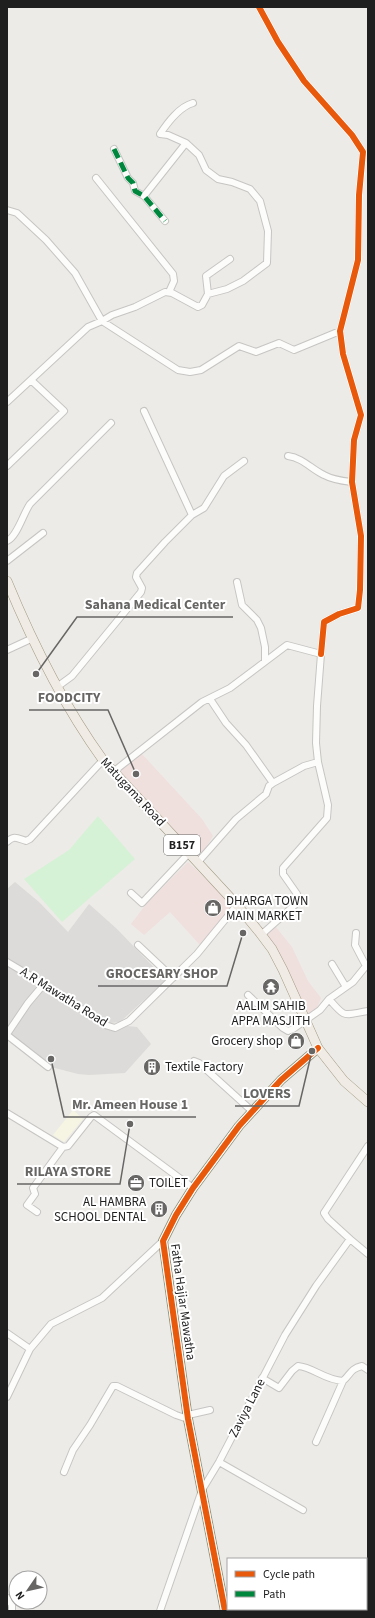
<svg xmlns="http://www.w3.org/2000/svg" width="375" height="1618" font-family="'Source Sans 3',sans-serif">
<rect width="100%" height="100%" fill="#edebe7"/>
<!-- residential -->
<path fill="#dcdbd9" d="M15,882L39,902L68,932L89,904L117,929L166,980L120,1022L110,1023L77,1003L7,958V889Z
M7,963L41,985L7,1030Z
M43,987L80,1009L99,1023L137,1027L151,1044L125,1073L89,1075L78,1074L51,1067L10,1034Z"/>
<!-- commercial -->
<path fill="#efdfdd" d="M141,753L202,819L213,836L199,858L117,773Z
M188,862L235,906L200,945L170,912L144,935L131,924L147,903Z
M275,926L292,947L308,981L321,998L317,1008L318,1011L306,1018L263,936Z"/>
<!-- education -->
<path fill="#f6f5e3" d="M73,1110L83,1119L64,1142L53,1135Z"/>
<!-- park -->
<path fill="#d6f2d6" d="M98,816L135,859L62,922L24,879L69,850Z"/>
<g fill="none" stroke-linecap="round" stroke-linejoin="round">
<defs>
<path id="street" d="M259,7L278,42L304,81L352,135L363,152L359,195L358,260L340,331L343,354L361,415L354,440L352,482L361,536L360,590L358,608L339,614L324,622L321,654
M186,143L168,135L160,134C168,122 179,107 193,103
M114,149L128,178L133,183L135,191L144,196L165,221
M96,178L173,274L174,281L169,292
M144,196L186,143L199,155L206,170L218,179L232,182L250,189L260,201L268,231L267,263L243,281L227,289L208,294
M7,210L17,213L46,240L75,273L102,321L112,315L135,307L165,292L172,293L198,307L202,305L208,294L206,276L230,259
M7,402L88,327L102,321L178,370L190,372L201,370L239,346L256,352L279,343L294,350L340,331
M144,411L192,515
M288,456C303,458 311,469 324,475C333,480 343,481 352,482
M7,466L64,411L31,380
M7,541C17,537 23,514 30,504L111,423
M7,561L43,533
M237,582L242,605L257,620L261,628L265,647V661
M7,650L33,638
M57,687L72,676L141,592L142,588L136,577L137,573L165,542L192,515L204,508L224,476L244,461
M113,772L202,702L230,688L287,645L321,654L317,706L316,743L318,762L328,805L327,818L283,868V874L297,894V903L261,935
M273,783L304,766L318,762
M7,842C14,835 17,838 26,841L30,839L103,760
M198,862L236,819L266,794L269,786L273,783L246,745L226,723L210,699
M131,893L142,903L189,853
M138,945L173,978
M7,962L44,984L105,1025L115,1028L129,1021L197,954L237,905
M332,964L346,987
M248,995L283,1028L288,1031L293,1029L320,1010L329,999L353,982L366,966L355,945L356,933
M329,999C346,1019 343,1015 368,1011
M7,1034L28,1003L44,984
M7,1035L48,1067
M194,1061L199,1063L252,1111
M7,1113L63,1147L68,1146L91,1117L94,1115L193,1188
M37,1212L27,1205L35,1194L33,1188L63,1147
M350,1239L328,1219L324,1213L368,1146
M7,1333L30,1349
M262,1378L279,1388L292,1371L298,1366C313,1367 324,1380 343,1381C351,1374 350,1369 362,1366L368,1370
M7,1397L30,1349L51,1324L102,1298L163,1241
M188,1415L210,1410
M316,1442L343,1381
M219,1462L303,1510
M64,1472L73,1450L90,1425L113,1386H117L176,1415L188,1419
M7,1598L12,1605V1611
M160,1611L202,1490L219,1462L285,1335L316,1286L350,1239L368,1254"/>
<path id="secondary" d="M225,1611L188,1419L163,1241L176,1215L193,1188L239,1126L281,1080L318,1048"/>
<path id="primary" d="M7,581C33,644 64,706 103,760L237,905L260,933L272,949L283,970L318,1048L344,1081L368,1102"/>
</defs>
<!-- street casing -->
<use href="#street" stroke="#c6c5c3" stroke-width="8"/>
<!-- secondary casing -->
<use href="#secondary" stroke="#94967f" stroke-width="10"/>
<!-- primary casing -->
<use href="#primary" stroke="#a39a84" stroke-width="10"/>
<!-- street -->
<use href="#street" stroke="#fcfcfb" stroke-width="6"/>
<!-- secondary -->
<use href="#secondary" stroke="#f2f3ea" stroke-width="8"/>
<!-- primary -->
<use href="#primary" stroke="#f0ece5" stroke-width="9"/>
<!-- quiet -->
<path stroke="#00873e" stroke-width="5" stroke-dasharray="10 5" stroke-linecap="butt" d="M114,149L128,178L133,183L135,191L144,196L165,221"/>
<defs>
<path id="cycleway" d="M259,7L278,42L304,81L352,135L363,152L359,195L358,260L340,331L343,354L361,415L354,440L352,482L361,536L360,590L358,608L339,614L324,622L321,654
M225,1611L188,1419L163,1241L176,1215L193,1188L239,1126L281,1080L318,1048"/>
</defs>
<!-- cycleway casing -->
<use href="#cycleway" stroke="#fff" stroke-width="8"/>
<!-- cycleway -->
<use href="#cycleway" stroke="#e8590c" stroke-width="6"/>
</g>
<!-- icons -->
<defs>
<symbol id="shop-disc" viewBox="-11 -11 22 22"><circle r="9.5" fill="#676665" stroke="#fff"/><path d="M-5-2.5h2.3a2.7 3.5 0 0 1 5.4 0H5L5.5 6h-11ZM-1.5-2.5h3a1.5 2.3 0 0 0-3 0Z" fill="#fff"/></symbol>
<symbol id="temple-disc" viewBox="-11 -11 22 22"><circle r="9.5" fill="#676665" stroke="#fff"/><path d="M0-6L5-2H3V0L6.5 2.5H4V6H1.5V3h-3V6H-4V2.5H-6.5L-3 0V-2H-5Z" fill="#fff"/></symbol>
<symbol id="building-disc" viewBox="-11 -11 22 22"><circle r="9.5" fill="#676665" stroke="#fff"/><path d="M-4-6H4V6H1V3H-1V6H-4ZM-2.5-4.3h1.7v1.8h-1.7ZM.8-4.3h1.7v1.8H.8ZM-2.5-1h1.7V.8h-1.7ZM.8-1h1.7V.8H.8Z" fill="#fff"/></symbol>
<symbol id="office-disc" viewBox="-11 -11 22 22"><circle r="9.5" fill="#676665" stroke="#fff"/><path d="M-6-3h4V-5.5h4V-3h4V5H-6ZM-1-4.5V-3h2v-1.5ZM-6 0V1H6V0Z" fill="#fff"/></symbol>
</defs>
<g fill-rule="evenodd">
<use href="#shop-disc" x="203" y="898" width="20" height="20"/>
<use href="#temple-disc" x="261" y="977" width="20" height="20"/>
<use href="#shop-disc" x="286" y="1031" width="20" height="20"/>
<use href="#building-disc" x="142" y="1057" width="20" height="20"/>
<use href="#office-disc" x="126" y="1173" width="20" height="20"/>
<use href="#building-disc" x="149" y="1199" width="20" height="20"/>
</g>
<g text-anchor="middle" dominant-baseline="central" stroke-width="4" stroke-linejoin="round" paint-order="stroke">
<!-- shield labels -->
<rect fill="#fff" stroke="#626262" stroke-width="1" x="164" y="835" width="36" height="20" rx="3"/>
<g font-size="12" font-weight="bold" fill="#1f1f1f">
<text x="182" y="845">B157</text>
</g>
<!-- street labels -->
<g font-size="13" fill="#1f1f1f" stroke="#fff">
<text transform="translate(133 792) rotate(47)">Matugama Road</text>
<text transform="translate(64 997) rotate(32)">A.R Mawatha Road</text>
<text transform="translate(183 1302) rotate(82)">Fatha Hajiar Mawatha</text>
<text transform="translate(247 1408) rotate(-63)">Zaviya Lane</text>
</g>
<!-- poi labels -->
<g font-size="13" fill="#1f1f1f" stroke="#fff" text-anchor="start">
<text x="226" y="901">DHARGA TOWN<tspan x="226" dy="15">MAIN MARKET</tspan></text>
<text x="271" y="1006" text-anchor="middle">AALIM SAHIB<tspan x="271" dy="15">APPA MASJITH</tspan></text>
<text x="283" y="1041" text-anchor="end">Grocery shop</text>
<text x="165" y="1067">Textile Factory</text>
<text x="149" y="1183">TOILET</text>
<text x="146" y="1202" text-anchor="end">AL HAMBRA<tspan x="146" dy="15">SCHOOL DENTAL</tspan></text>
</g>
</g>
<!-- callouts -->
<path fill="none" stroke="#676665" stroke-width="1.5" d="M36 674L77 617H233M136 774L108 710H29M243 933L227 986H98M312 1051L299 1106H235M51 1059L64 1117H196M130 1124L120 1184H17"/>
<g fill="#676665" stroke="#fff" stroke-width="1.5">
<circle cx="36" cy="674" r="4"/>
<circle cx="136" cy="774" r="4"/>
<circle cx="243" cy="933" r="4"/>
<circle cx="312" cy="1051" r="4"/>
<circle cx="51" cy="1059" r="4"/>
<circle cx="130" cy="1124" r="4"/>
</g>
<g font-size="14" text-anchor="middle" font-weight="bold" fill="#676665" stroke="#fff" stroke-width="4" stroke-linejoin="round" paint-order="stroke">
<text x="155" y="609">Sahana Medical Center</text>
<text x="69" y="702">FOODCITY</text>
<text x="162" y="978">GROCESARY SHOP</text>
<text x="267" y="1098">LOVERS</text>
<text x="130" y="1109">Mr. Ameen House 1</text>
<text x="68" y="1176">RILAYA STORE</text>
</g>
<!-- border -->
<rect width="375" height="1618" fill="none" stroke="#1f1f1f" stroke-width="16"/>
<!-- legend -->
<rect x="227" y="1558" width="140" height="52" fill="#ffffff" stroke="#a5a5a5"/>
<rect x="235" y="1571" width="20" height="6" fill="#e8590c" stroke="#a5a5a5"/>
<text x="263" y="1578" font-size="12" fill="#1f1f1f">Cycle path</text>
<rect x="235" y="1591" width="20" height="6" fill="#00873e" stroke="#a5a5a5"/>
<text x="263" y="1598" font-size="12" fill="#1f1f1f">Path</text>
<!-- north arrow -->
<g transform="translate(28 1590) rotate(236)"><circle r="19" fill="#ffffff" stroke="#a5a5a5"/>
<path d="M0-3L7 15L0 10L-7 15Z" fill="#676665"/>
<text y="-6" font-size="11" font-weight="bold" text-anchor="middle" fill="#1f1f1f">N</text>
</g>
</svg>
